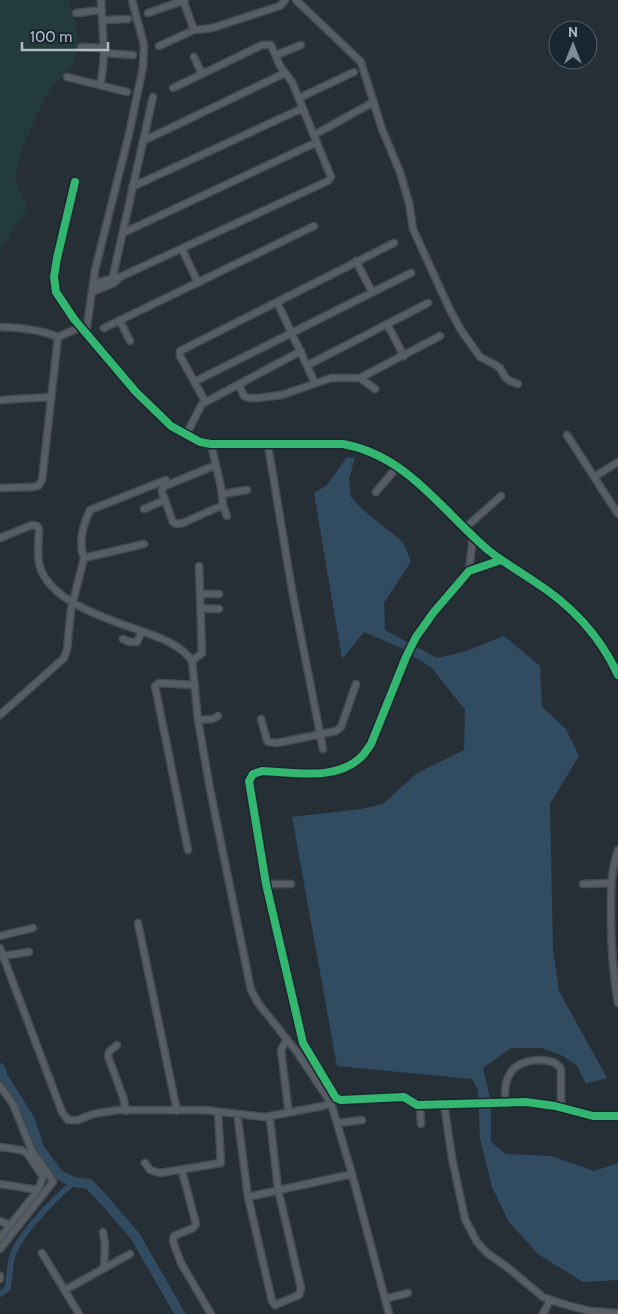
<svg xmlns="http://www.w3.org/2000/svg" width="618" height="1314" font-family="Cabin,sans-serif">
<rect width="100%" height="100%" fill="#262f36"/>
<!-- green -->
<path fill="#233b3b" d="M0,0H68C74,18 80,37 76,56C73,71 56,80 48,93C38,109 15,161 16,179C17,189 24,199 28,208L0,251Z"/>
<!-- water -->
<path fill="#314b61" d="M347,457L355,458L349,479L351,497L362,509L403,542L411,562L384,603L385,630L437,658L463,652L504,636L540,666L542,707L566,729L579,756L550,804L553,949L559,991L607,1078L586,1084L577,1066L563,1056L542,1048H511L483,1068L491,1102V1142L506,1154L551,1156L594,1171L618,1163V1280L583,1282L539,1255L509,1222L492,1187L480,1138L478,1090L472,1079L337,1066L292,817L361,809L383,804L417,773L464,750L465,710L432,668L399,647L364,632L342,659L314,493L327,485Z"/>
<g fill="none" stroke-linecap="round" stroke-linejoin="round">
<!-- canal -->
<path stroke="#314b61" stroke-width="6" d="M0,1294L8,1288C9,1278 10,1267 12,1257C18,1235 57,1196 74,1182"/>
<!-- river -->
<path stroke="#314b61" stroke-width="10" d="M0,1068L3,1077L30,1120L39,1148L59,1175L74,1182L89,1184L104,1200L135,1236L180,1314"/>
<defs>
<path id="street" d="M183,0L194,30
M296,0L361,62L382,129L400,172L409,203L413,229L450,310L461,330L480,357L494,364L500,368L505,377L510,381L518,384
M76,13L102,10
M148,13L185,0
M103,20L128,19
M159,46L194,30L212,28L280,6L285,0
M81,47L104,48
M104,53L133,55
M276,55L301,45
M194,57L202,74
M67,77L127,92
M100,85C107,57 102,29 101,0
M299,98L354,72
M314,135L370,104
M143,141L285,73
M75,182L57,258L54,277L56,292L74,319L136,392L171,426L200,442L211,444H343C408,456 441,510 488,550C503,562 519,571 535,582C571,605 600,636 618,675
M132,187L303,108
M123,233L317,142
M182,249L198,283
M356,261L372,292
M114,283L113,276L153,97
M93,284L116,277
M92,292L114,283L120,277L328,181L331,177L292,82L280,66L271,45H262L173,88
M277,302L315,383
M120,321L130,341
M387,324L404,356
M0,327C19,328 40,329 58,337L81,327
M104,328L314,226
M86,333L95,270L129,134L143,67L144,45L132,0
M308,365L428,303
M360,378L375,389
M194,382L411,273
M239,385L244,396L249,398H258L282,395L331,378H360L440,336
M0,400L51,397
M205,401L180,356V351L394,243
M186,435L202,404L301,351
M567,435L618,514
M211,444L221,487L223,505L227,516
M268,445L292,590L323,749
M216,465L165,486L162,489V492L173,522L176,524L183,523L223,505
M594,477L618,462
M0,488L34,487L38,486L42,480L58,337
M376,492L398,466
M222,494L247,490
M144,509L165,500
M465,528L501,496
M0,538L32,525L37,526L39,529C39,541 36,555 40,567C51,603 111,620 144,632C161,638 181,645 192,661L198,720L210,789L251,990L258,1003L297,1052L331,1103L352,1174L389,1314
M84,558L144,544
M501,560L469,571L433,613L416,637L406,657L371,744C368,748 365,753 362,756C337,782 293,772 262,771L253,774L249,781L266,884L303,1043L336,1098L341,1100L404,1097L417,1105L526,1102L555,1106L593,1116H618
M469,571L473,537
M200,594H219
M200,608L219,609
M123,639L130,642H137L142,631
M192,661L202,653L199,566
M0,715L64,658L67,650L71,610L84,558C78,543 83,525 90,510L166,480
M261,719L267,740L268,742L277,743L336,731L341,727L356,684
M198,720L213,719L218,716
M188,850L155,686L159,683L195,685
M618,850C610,872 611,894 611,918C611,947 613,974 618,1003
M266,884H291
M583,884L611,883
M138,923L177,1111
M0,936L33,928
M0,948L62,1112L68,1120H78L93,1114L118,1110H205L265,1117L323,1106L331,1103
M3,956L29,952
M287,1039L281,1050L288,1107
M117,1045L109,1052L108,1056L123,1097L126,1111
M0,1086L13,1104L32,1151L48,1173L53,1182L0,1249
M505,1094C505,1083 507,1073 517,1066C528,1059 553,1056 561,1069V1108
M444,1104L452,1158L465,1219L477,1242L487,1253L507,1267L543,1297L563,1304L590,1311L618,1313
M420,1105L421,1124
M238,1120L248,1197L272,1301L275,1305L299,1295L301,1288L278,1189L270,1119
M338,1123L362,1120
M0,1147L21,1150L27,1153L43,1177L38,1190L0,1238
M145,1163L150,1170L160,1173L221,1163L218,1112
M182,1171L196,1224L193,1228L174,1236L173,1242L181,1263L211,1314
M0,1184L38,1190
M248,1197L352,1174
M0,1221L11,1225
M103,1232L105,1244L104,1268
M42,1253L79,1314
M0,1276V1279
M65,1290L130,1254
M385,1299L408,1293
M543,1314L550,1300"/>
</defs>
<!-- street casing -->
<use href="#street" stroke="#444b50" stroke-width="9"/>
<!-- street -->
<use href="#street" stroke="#565d64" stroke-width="6"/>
<defs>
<path id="cycleway" d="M75,182L57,258L54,277L56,292L74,319L136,392L171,426L200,442L211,444H343C408,456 441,510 488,550C503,562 519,571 535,582C571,605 600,636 618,675
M501,560L469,571L433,613L416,637L406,657L371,744C368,748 365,753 362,756C337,782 293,772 262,771L253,774L249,781L266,884L303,1043L336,1098L341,1100L404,1097L417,1105L526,1102L555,1106L593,1116H618"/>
</defs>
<!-- cycleway casing -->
<use href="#cycleway" stroke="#192630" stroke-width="11"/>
<!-- cycleway -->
<use href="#cycleway" stroke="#33b770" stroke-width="8"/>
</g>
<!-- north arrow -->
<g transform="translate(573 45)"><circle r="24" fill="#192630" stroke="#55626d"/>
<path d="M0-4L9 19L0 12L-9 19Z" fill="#7f8b95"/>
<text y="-8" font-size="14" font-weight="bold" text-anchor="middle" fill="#afbcc8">N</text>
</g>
<!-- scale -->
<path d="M22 42v8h86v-8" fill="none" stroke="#afbcc8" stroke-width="2.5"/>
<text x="30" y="42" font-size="15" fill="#afbcc8" stroke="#192630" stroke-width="4" paint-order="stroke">100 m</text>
</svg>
